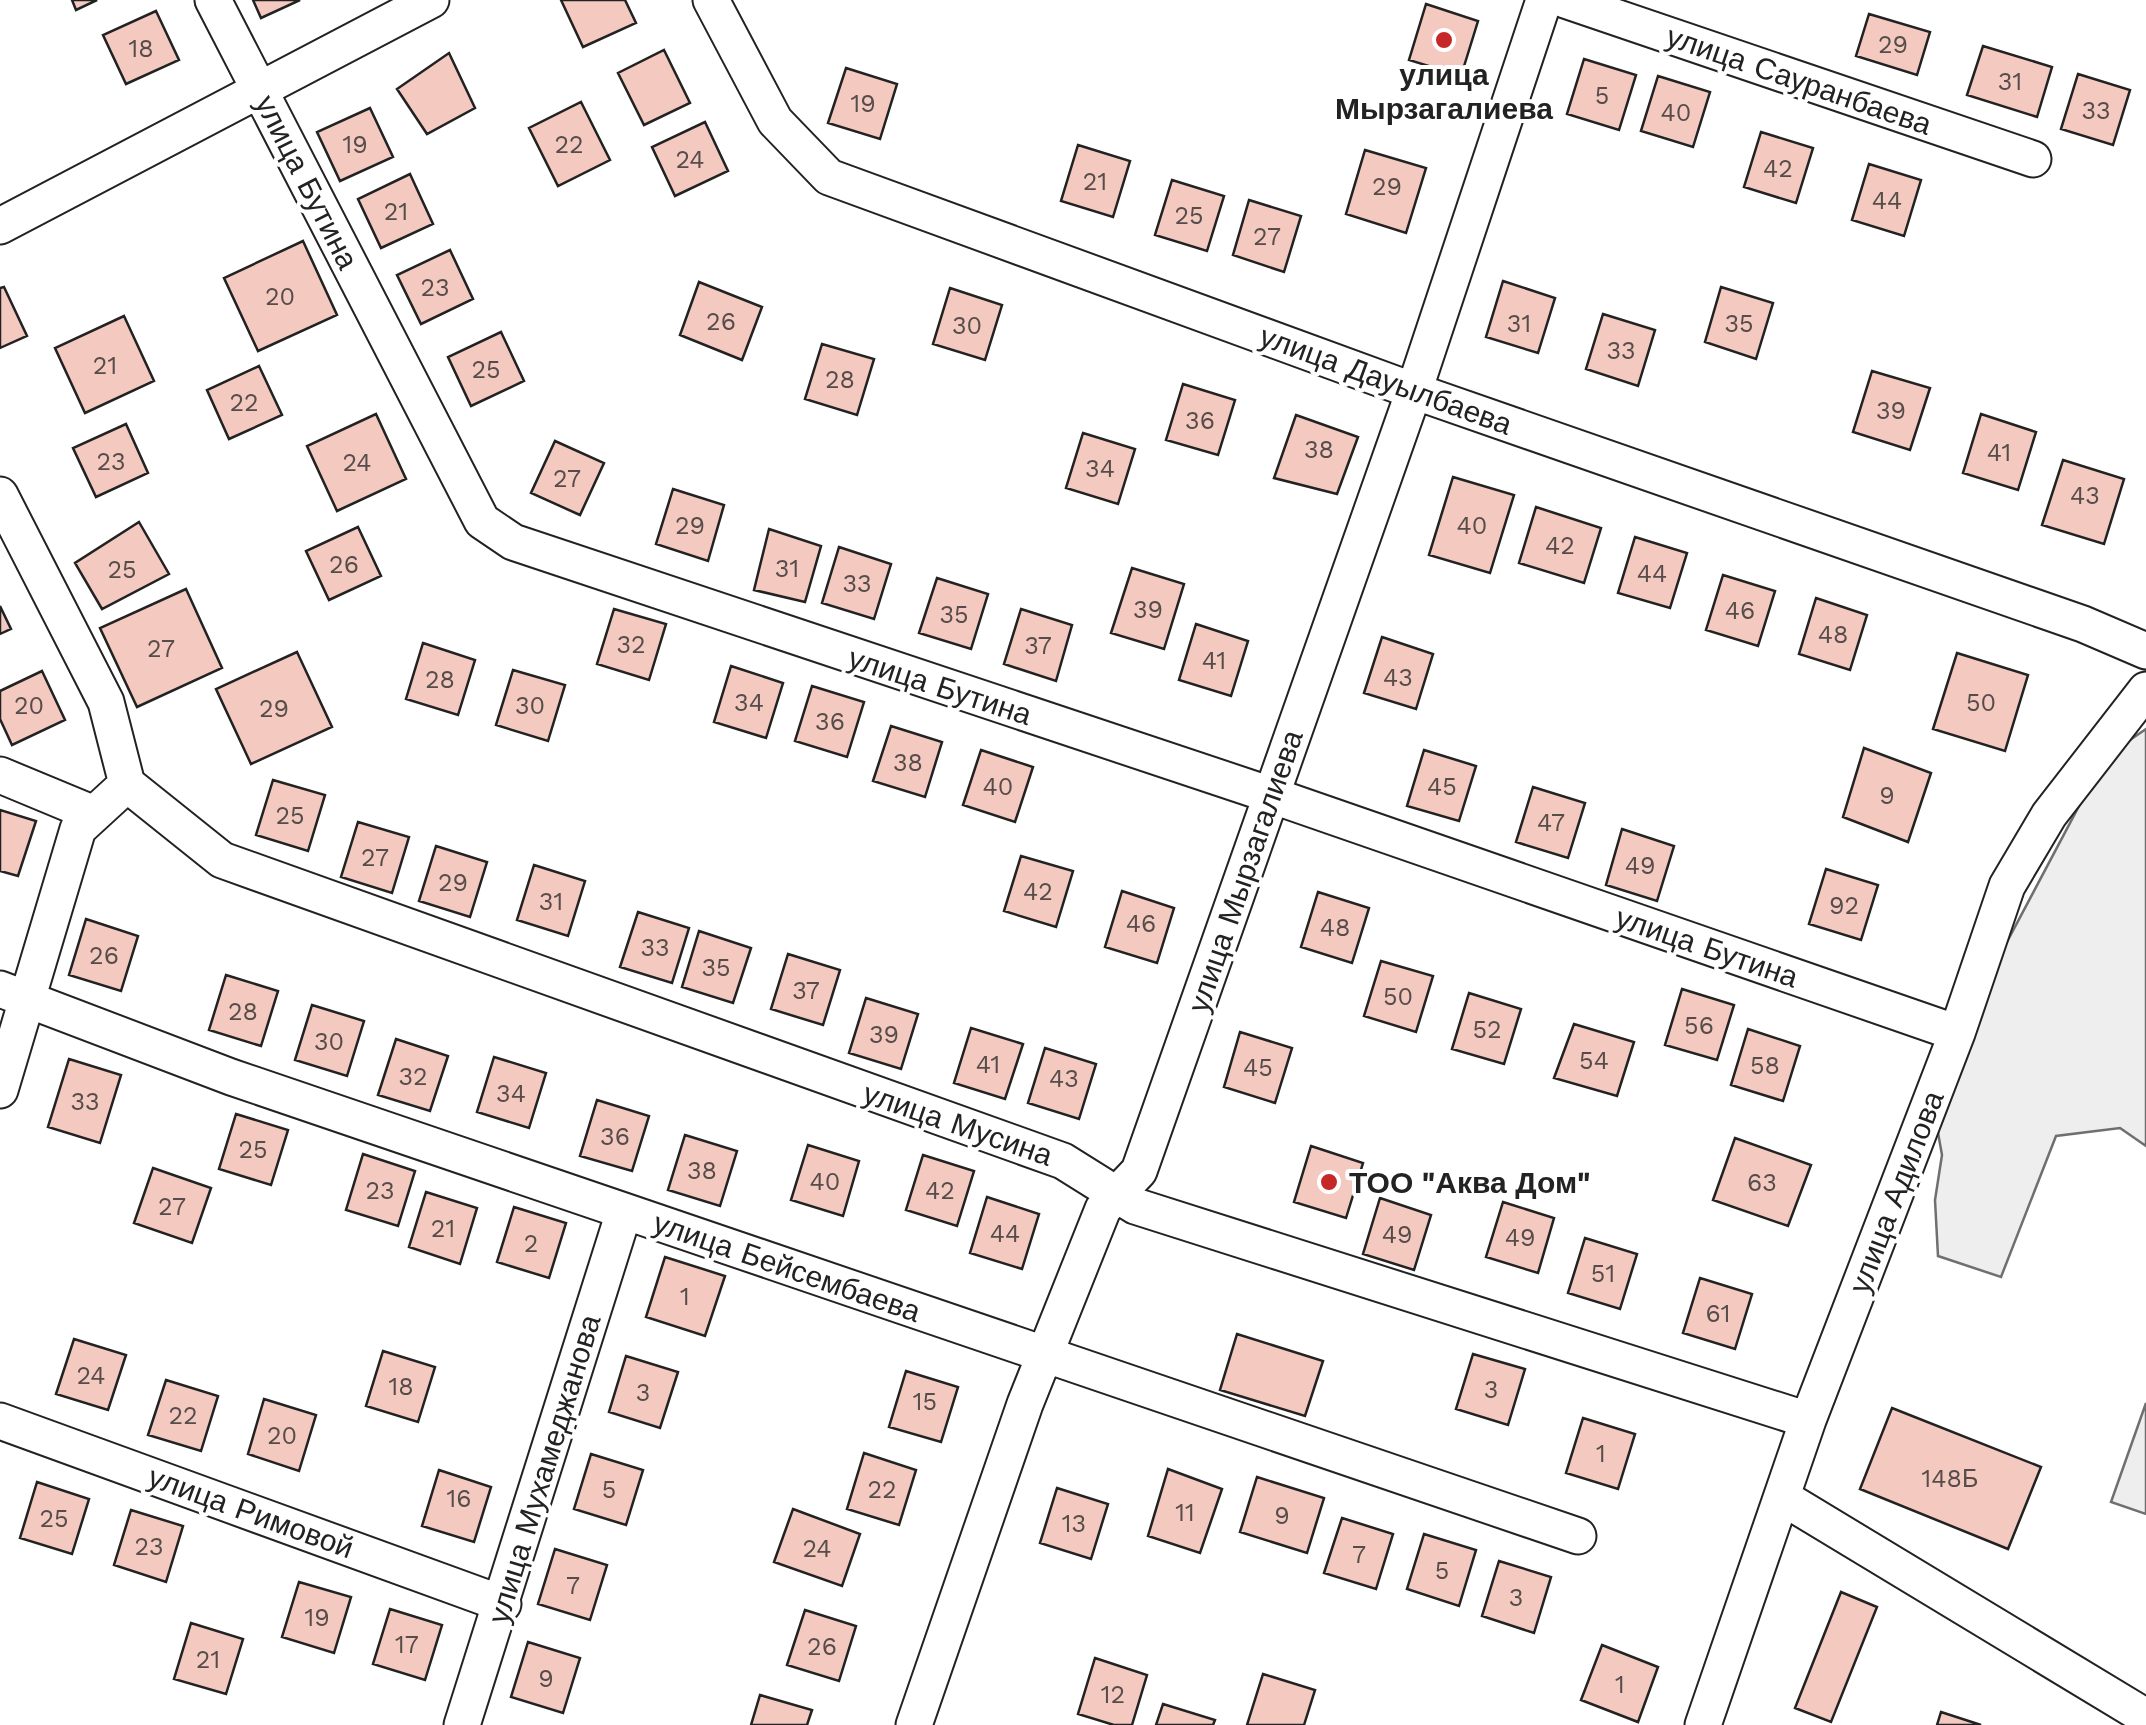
<svg xmlns="http://www.w3.org/2000/svg" width="2146" height="1725" font-family="'Work Sans',sans-serif">
<rect width="100%" height="100%" fill="#fff"/>
<!-- green -->
<path fill="#eee" stroke="#6f6f6f" stroke-width="2.5" d="M2146,729V1146L2120,1128L2056,1136L2001,1277L1938,1256L1935,1200L1942,1155L1937,1127L1999,957L2105,757Z
M2146,1403V1514L2111,1502Z"/>
<!-- building -->
<path fill="#f3c9c0" stroke="#222" stroke-width="2.5" d="M72,0H97L76,10Z
M253,0H300L261,18Z
M561,0H625L636,23L583,47Z
M1426,4L1478,21L1461,76L1409,60Z
M156,11L179,60L126,84L103,35Z
M1869,14L1930,32L1917,75L1856,56Z
M1983,46L2052,67L2037,117L1967,95Z
M664,50L690,103L644,125L618,73Z
M449,53L475,108L427,134L397,89Z
M1584,59L1636,75L1619,130L1567,114Z
M846,68L897,84L880,139L828,123Z
M2078,74L2130,90L2113,145L2061,129Z
M1658,76L1710,92L1693,147L1641,131Z
M581,102L610,160L558,186L529,128Z
M370,108L393,157L340,181L317,132Z
M705,122L728,171L675,196L652,147Z
M1761,132L1813,148L1796,203L1744,187Z
M1078,145L1130,161L1113,217L1061,201Z
M1365,150L1426,168L1406,233L1346,214Z
M1869,164L1921,180L1904,236L1852,220Z
M410,174L433,224L381,248L358,199Z
M1172,180L1224,196L1207,251L1155,235Z
M1249,200L1301,216L1284,272L1233,255Z
M303,241L337,315L258,351L224,278Z
M450,250L473,299L421,324L397,275Z
M1503,281L1555,298L1538,353L1486,337Z
M699,282L762,307L742,360L680,335Z
M4,287L27,336L0,348V288Z
M1721,287L1773,303L1756,359L1705,342Z
M950,288L1002,305L985,360L933,344Z
M1603,314L1655,330L1638,386L1586,369Z
M124,316L154,381L85,413L55,348Z
M501,332L524,381L471,406L448,357Z
M822,344L874,359L857,415L805,399Z
M259,366L282,415L229,439L207,390Z
M1872,371L1930,388L1910,450L1853,432Z
M1183,384L1235,400L1218,455L1166,440Z
M376,414L406,479L337,511L307,446Z
M1981,414L2036,432L2018,490L1963,473Z
M1296,415L1358,437L1337,494L1274,478Z
M126,424L148,473L96,497L73,448Z
M1083,433L1135,449L1118,504L1066,488Z
M555,441L604,463L580,515L531,493Z
M2063,460L2124,479L2104,544L2042,525Z
M1453,477L1514,495L1490,573L1429,555Z
M673,489L724,505L708,561L656,544Z
M1536,507L1601,528L1584,583L1519,563Z
M139,522L169,574L102,609L75,563Z
M358,527L381,576L329,600L306,551Z
M769,529L821,546L805,602L754,590Z
M1635,537L1687,553L1670,608L1618,593Z
M839,547L891,564L874,619L822,603Z
M1132,568L1184,584L1164,649L1111,633Z
M1723,575L1775,591L1758,646L1706,630Z
M937,578L988,594L971,649L919,633Z
M186,589L222,668L137,707L100,628Z
M1816,598L1867,615L1850,670L1799,654Z
M0,606L11,629L0,634Z
M614,609L666,624L649,680L597,664Z
M1021,609L1072,625L1056,681L1004,664Z
M1196,624L1248,641L1231,696L1179,680Z
M1382,637L1433,654L1416,709L1364,693Z
M423,643L475,660L458,715L406,699Z
M297,652L332,727L251,764L216,689Z
M1957,653L2028,675L2005,751L1933,729Z
M731,666L783,683L766,738L714,722Z
M513,670L565,685L548,741L496,725Z
M42,671L65,720L12,745L0,719V691Z
M812,686L864,702L847,757L795,741Z
M891,726L942,742L925,797L873,781Z
M1864,748L1931,773L1908,842L1843,817Z
M981,750L1033,767L1015,822L963,805Z
M1424,750L1476,766L1459,821L1407,806Z
M273,780L325,795L308,851L256,835Z
M1533,787L1585,803L1568,858L1516,842Z
M0,810L36,821L18,876L0,871Z
M358,822L409,837L392,893L341,877Z
M1622,829L1674,846L1657,901L1606,885Z
M436,846L487,862L470,917L419,901Z
M1021,856L1073,871L1056,927L1004,911Z
M534,865L585,881L568,936L517,920Z
M1826,869L1878,885L1861,940L1809,924Z
M1122,891L1174,908L1157,963L1105,947Z
M1318,892L1369,908L1352,963L1301,947Z
M638,912L689,928L672,983L620,967Z
M86,919L138,936L121,991L69,975Z
M699,931L751,948L733,1003L682,987Z
M788,954L840,970L823,1025L771,1009Z
M1381,961L1433,976L1416,1032L1364,1016Z
M226,975L278,991L261,1046L209,1030Z
M1682,989L1734,1005L1717,1060L1665,1045Z
M1469,993L1521,1009L1504,1064L1452,1049Z
M866,998L918,1014L901,1069L849,1053Z
M312,1005L364,1021L347,1076L295,1060Z
M1574,1024L1634,1042L1617,1096L1554,1078Z
M971,1028L1023,1044L1005,1099L954,1083Z
M1748,1029L1800,1046L1783,1101L1731,1085Z
M1240,1032L1292,1048L1275,1103L1224,1087Z
M396,1039L448,1056L430,1111L378,1095Z
M1045,1048L1096,1064L1079,1119L1028,1103Z
M494,1057L546,1073L529,1128L477,1112Z
M69,1059L121,1075L100,1143L48,1127Z
M597,1100L649,1116L632,1171L580,1156Z
M236,1114L288,1130L271,1185L219,1169Z
M685,1135L737,1151L720,1206L668,1190Z
M1735,1138L1811,1165L1788,1226L1713,1200Z
M808,1145L859,1161L843,1216L791,1200Z
M1311,1146L1363,1163L1346,1218L1294,1202Z
M363,1154L415,1171L398,1226L346,1210Z
M923,1155L974,1171L957,1226L906,1210Z
M153,1168L211,1188L192,1243L134,1223Z
M426,1192L477,1208L460,1264L409,1247Z
M987,1197L1039,1214L1022,1269L970,1253Z
M1380,1198L1431,1215L1414,1270L1363,1254Z
M1503,1202L1554,1218L1538,1273L1486,1257Z
M514,1207L566,1223L549,1278L497,1262Z
M1585,1238L1637,1254L1620,1309L1568,1293Z
M665,1257L725,1276L705,1336L646,1317Z
M1700,1278L1752,1294L1735,1349L1683,1333Z
M1237,1334L1323,1361L1305,1416L1220,1390Z
M74,1339L126,1355L108,1410L56,1394Z
M383,1351L435,1367L418,1422L366,1406Z
M1473,1354L1525,1369L1508,1425L1456,1409Z
M626,1356L678,1372L660,1428L609,1412Z
M906,1371L958,1387L941,1442L889,1427Z
M166,1380L218,1396L201,1451L148,1435Z
M264,1399L316,1415L299,1471L248,1454Z
M1892,1408L2041,1467L2008,1549L1860,1489Z
M1583,1418L1635,1434L1618,1489L1566,1473Z
M864,1453L916,1470L899,1525L847,1509Z
M591,1454L643,1470L626,1525L574,1509Z
M1168,1469L1222,1489L1200,1553L1148,1536Z
M439,1470L491,1487L474,1542L422,1526Z
M1257,1477L1324,1498L1307,1553L1240,1532Z
M37,1482L89,1499L72,1554L20,1538Z
M1057,1488L1108,1504L1091,1559L1040,1543Z
M793,1509L860,1534L842,1586L774,1562Z
M131,1510L183,1526L166,1582L114,1565Z
M1342,1518L1393,1534L1376,1589L1324,1573Z
M1424,1534L1476,1550L1459,1606L1407,1589Z
M555,1549L607,1565L590,1620L538,1604Z
M1499,1561L1551,1577L1534,1633L1482,1616Z
M299,1582L351,1597L334,1653L282,1637Z
M1841,1592L1877,1607L1831,1722L1795,1708Z
M390,1609L442,1625L425,1680L373,1664Z
M805,1610L856,1626L839,1681L787,1665Z
M191,1623L243,1639L226,1694L174,1679Z
M528,1642L580,1658L563,1713L511,1697Z
M1602,1645L1658,1667L1638,1722L1581,1700Z
M1095,1658L1147,1675L1132,1725H1114L1078,1714Z
M1263,1674L1315,1690L1304,1725H1247Z
M760,1695L812,1710L807,1725H751Z
M1163,1704L1215,1720L1213,1725H1156Z
M1941,1712L1981,1725H1937Z"/>
<g fill="none" stroke-linecap="round" stroke-linejoin="round">
<defs>
<path id="minor" d="M213,0L482,521L513,542L1271,795L1957,1033
M711,0L775,121L829,177L1414,391L2083,624L2146,651
M1565,0L2033,159
M0,226L431,0
M0,495L106,702L127,784
M0,775L94,814
M127,784L222,860L1063,1161L1135,1206L1808,1420
M0,989L231,1077L1578,1536
M0,1090L78,829L127,784
M0,1421L503,1604
M1782,1497L2146,1717
M462,1725L624,1212
M914,1725L1025,1404L1103,1209L1139,1171L1414,391L1544,0
M1703,1725L1808,1420L1957,1033L2007,886L2049,815L2146,690"/>
</defs>
<!-- minor casing -->
<use href="#minor" stroke="#222" stroke-width="39"/>
<!-- minor -->
<use href="#minor" stroke="#fff" stroke-width="35"/>
</g>
<!-- markers -->
<g fill="#c62828" stroke="#fff" stroke-width="4">
<circle cx="1444" cy="40" r="10"/>
<circle cx="1329" cy="1182" r="10"/>
</g>
<g text-anchor="middle" dominant-baseline="central" stroke-width="8" stroke-linejoin="round" paint-order="stroke">
<!-- number labels -->
<g font-size="25" fill="#564c4a">
<text x="1893" y="44">29</text>
<text x="141" y="48">18</text>
<text x="2010" y="81">31</text>
<text x="1602" y="95">5</text>
<text x="863" y="103">19</text>
<text x="2096" y="110">33</text>
<text x="1676" y="112">40</text>
<text x="355" y="144">19</text>
<text x="569" y="144">22</text>
<text x="690" y="159">24</text>
<text x="1778" y="168">42</text>
<text x="1095" y="181">21</text>
<text x="1387" y="186">29</text>
<text x="1887" y="200">44</text>
<text x="396" y="211">21</text>
<text x="1189" y="215">25</text>
<text x="1267" y="236">27</text>
<text x="435" y="287">23</text>
<text x="280" y="296">20</text>
<text x="721" y="321">26</text>
<text x="1519" y="323">31</text>
<text x="1739" y="323">35</text>
<text x="967" y="325">30</text>
<text x="1621" y="350">33</text>
<text x="105" y="365">21</text>
<text x="486" y="369">25</text>
<text x="840" y="379">28</text>
<text x="244" y="402">22</text>
<text x="1891" y="410">39</text>
<text x="1200" y="420">36</text>
<text x="1319" y="449">38</text>
<text x="1999" y="452">41</text>
<text x="111" y="461">23</text>
<text x="357" y="462">24</text>
<text x="1100" y="468">34</text>
<text x="567" y="478">27</text>
<text x="2085" y="495">43</text>
<text x="690" y="525">29</text>
<text x="1472" y="525">40</text>
<text x="1560" y="545">42</text>
<text x="344" y="564">26</text>
<text x="787" y="568">31</text>
<text x="122" y="569">25</text>
<text x="1652" y="573">44</text>
<text x="857" y="583">33</text>
<text x="1148" y="609">39</text>
<text x="1740" y="610">46</text>
<text x="954" y="614">35</text>
<text x="1833" y="634">48</text>
<text x="631" y="644">32</text>
<text x="1038" y="645">37</text>
<text x="161" y="648">27</text>
<text x="1214" y="660">41</text>
<text x="1398" y="677">43</text>
<text x="440" y="679">28</text>
<text x="749" y="702">34</text>
<text x="1981" y="702">50</text>
<text x="29" y="705">20</text>
<text x="530" y="705">30</text>
<text x="274" y="708">29</text>
<text x="830" y="721">36</text>
<text x="908" y="762">38</text>
<text x="998" y="786">40</text>
<text x="1442" y="786">45</text>
<text x="1887" y="795">9</text>
<text x="290" y="815">25</text>
<text x="1551" y="822">47</text>
<text x="375" y="857">27</text>
<text x="1640" y="865">49</text>
<text x="453" y="882">29</text>
<text x="1038" y="891">42</text>
<text x="551" y="901">31</text>
<text x="1844" y="905">92</text>
<text x="1141" y="923">46</text>
<text x="1335" y="927">48</text>
<text x="655" y="947">33</text>
<text x="104" y="955">26</text>
<text x="716" y="967">35</text>
<text x="806" y="990">37</text>
<text x="1398" y="996">50</text>
<text x="243" y="1011">28</text>
<text x="1699" y="1025">56</text>
<text x="1487" y="1029">52</text>
<text x="884" y="1034">39</text>
<text x="329" y="1041">30</text>
<text x="1594" y="1060">54</text>
<text x="988" y="1064">41</text>
<text x="1765" y="1065">58</text>
<text x="1258" y="1067">45</text>
<text x="413" y="1076">32</text>
<text x="1064" y="1078">43</text>
<text x="511" y="1093">34</text>
<text x="85" y="1101">33</text>
<text x="615" y="1136">36</text>
<text x="253" y="1149">25</text>
<text x="702" y="1170">38</text>
<text x="825" y="1181">40</text>
<text x="1762" y="1182">63</text>
<text x="380" y="1190">23</text>
<text x="940" y="1190">42</text>
<text x="172" y="1206">27</text>
<text x="443" y="1228">21</text>
<text x="1005" y="1233">44</text>
<text x="1397" y="1234">49</text>
<text x="1520" y="1237">49</text>
<text x="531" y="1243">2</text>
<text x="1603" y="1273">51</text>
<text x="685" y="1296">1</text>
<text x="1718" y="1313">61</text>
<text x="91" y="1375">24</text>
<text x="401" y="1386">18</text>
<text x="1491" y="1389">3</text>
<text x="643" y="1392">3</text>
<text x="925" y="1401">15</text>
<text x="183" y="1415">22</text>
<text x="282" y="1435">20</text>
<text x="1601" y="1453">1</text>
<text x="1950" y="1478">148Б</text>
<text x="609" y="1489">5</text>
<text x="882" y="1489">22</text>
<text x="459" y="1498">16</text>
<text x="1185" y="1512">11</text>
<text x="1282" y="1515">9</text>
<text x="54" y="1518">25</text>
<text x="1074" y="1523">13</text>
<text x="149" y="1546">23</text>
<text x="817" y="1548">24</text>
<text x="1359" y="1554">7</text>
<text x="1442" y="1570">5</text>
<text x="573" y="1585">7</text>
<text x="1516" y="1597">3</text>
<text x="317" y="1617">19</text>
<text x="407" y="1644">17</text>
<text x="822" y="1646">26</text>
<text x="208" y="1659">21</text>
<text x="546" y="1678">9</text>
<text x="1620" y="1684">1</text>
<text x="1113" y="1694">12</text>
</g>
<!-- poi labels -->
<g font-size="30" font-weight="bold" fill="#222" stroke="#fff">
<text x="1444" y="74">улица<tspan x="1444" dy="34">Мырзагалиева</tspan></text>
<text x="1349" y="1182" text-anchor="start">ТОО "Аква Дом"</text>
</g>
<!-- street labels -->
<g font-size="30" fill="#222" stroke="#fff">
<text transform="translate(1799 80) rotate(19)">улица Сауранбаева</text>
<text transform="translate(307 182) rotate(63)">улица Бутина</text>
<text transform="translate(1386 380) rotate(20)">улица Дауылбаева</text>
<text transform="translate(940 686) rotate(18)">улица Бутина</text>
<text transform="translate(1245 871) rotate(-71)">улица Мырзагалиева</text>
<text transform="translate(1707 947) rotate(19)">улица Бутина</text>
<text transform="translate(958 1124) rotate(19)">улица Мусина</text>
<text transform="translate(1896 1192) rotate(-69)">улица Адилова</text>
<text transform="translate(787 1267) rotate(19)">улица Бейсембаева</text>
<text transform="translate(544 1469) rotate(-73)">улица Мухамеджанова</text>
<text transform="translate(251 1512) rotate(20)">улица Римовой</text>
</g>
</g>
</svg>
